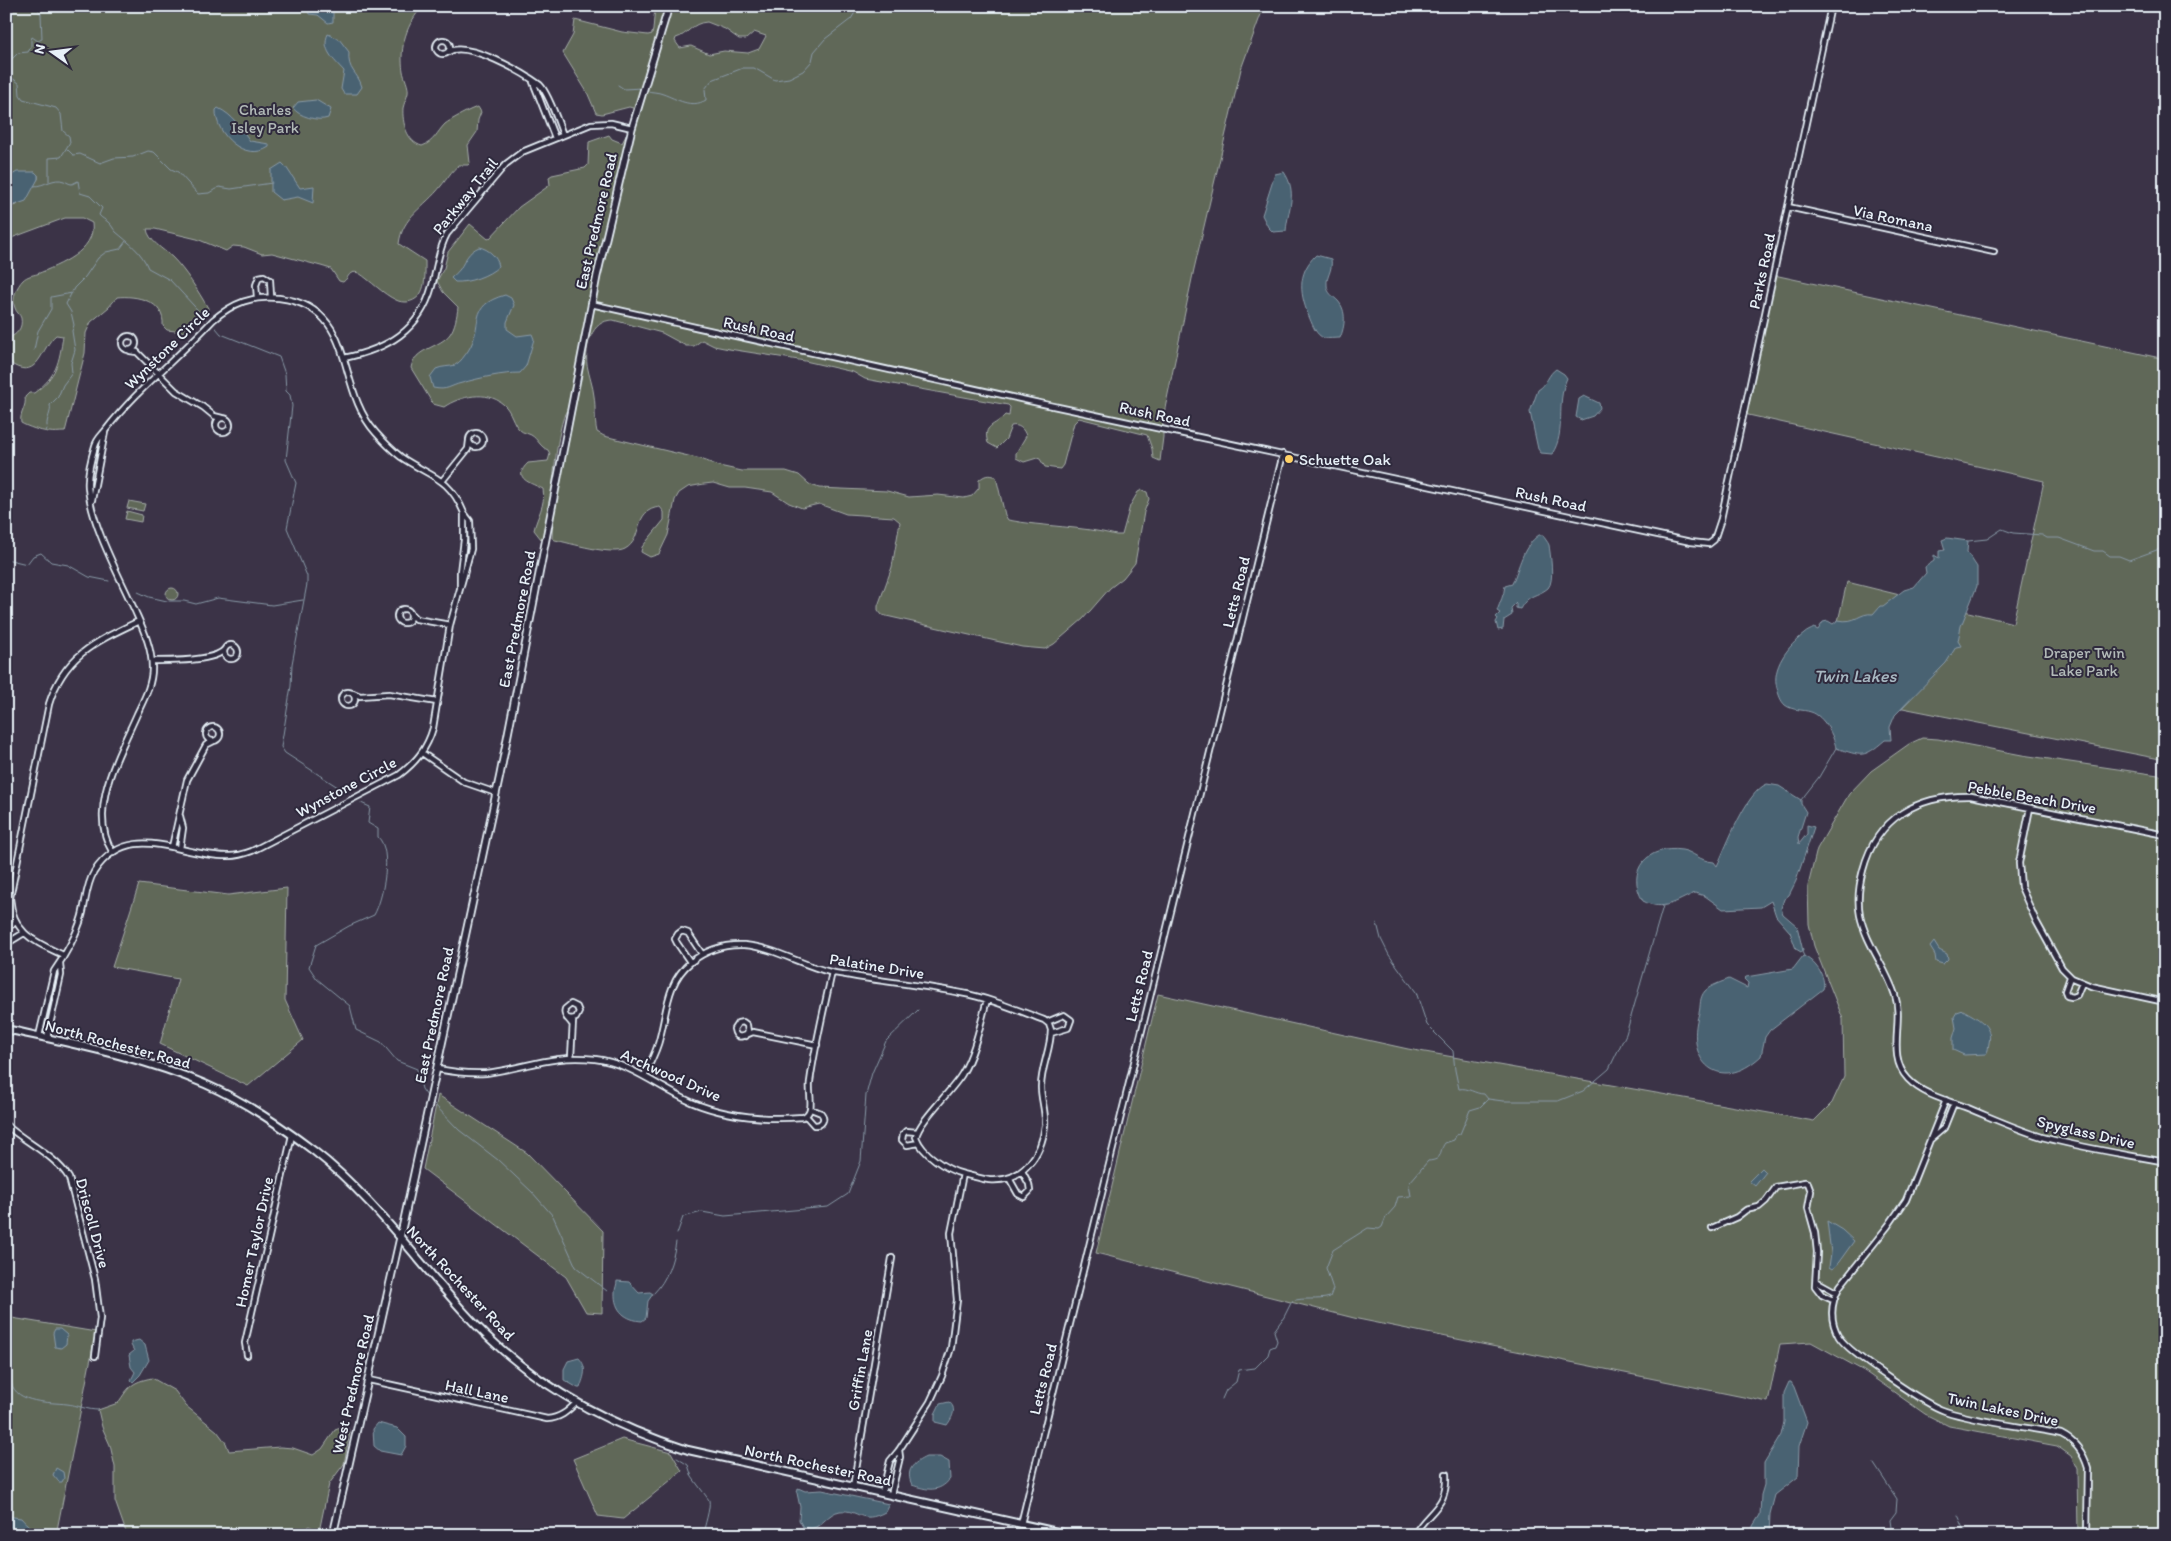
<svg xmlns="http://www.w3.org/2000/svg" width="2171" height="1541" font-family="Itim,sans-serif">
<rect width="100%" height="100%" fill="#3b3347"/>
<filter id="ink" filterUnits="userSpaceOnUse"><feTurbulence type="fractalNoise" baseFrequency=".02" numOctaves="2"/><feDisplacementMap in="SourceGraphic" scale="10" xChannelSelector="R" yChannelSelector="G"/><feConvolveMatrix kernelMatrix="1 2 1 2 8 2 1 2 1" color-interpolation-filters="sRGB"/></filter>
<g filter="url(#ink)">
<!-- green -->
<path fill="#616759" stroke="#a4aca8" fill-rule="evenodd" d="M6,6H423C407,23 399,47 403,71C404,78 409,85 408,93C407,98 404,103 403,108C402,123 407,142 422,146C434,142 437,132 445,124C450,120 472,108 478,107L481,112L478,120L477,132L468,145L470,163L468,165H459C451,171 447,179 441,186C425,207 402,216 399,244L425,261C425,277 427,299 407,302C403,302 400,302 396,300C383,294 371,281 359,273C348,270 350,277 343,282L339,281L331,269L321,266L272,253L262,254L244,247L233,246L226,251L197,239L155,229H147C148,240 164,250 172,257C186,271 198,291 208,308L207,313L202,318H191L184,332L167,330L163,326C165,301 137,295 117,297L109,307L91,322L86,333L85,353L65,432C59,432 54,433 49,432C40,431 28,427 21,423C19,413 27,407 25,397L29,393H34C57,376 59,363 63,336L56,335C41,347 39,380 13,365C5,357 5,348 8,338C17,335 23,328 21,318C20,314 16,312 15,308C11,299 17,286 23,280C27,276 33,275 37,274C59,265 96,251 92,223L82,218H65L6,240V208L17,205L38,179V175L35,172L6,181Z
M655,6H1264L1241,69L1194,269L1163,418V437L1160,461L1153,458L1152,449L1147,435L1079,418L1074,423L1063,465L1060,469L1045,467L1040,459L1037,458L1024,462L1016,458V453L1026,436C1024,429 1019,424 1011,426L1006,439L997,448L988,443C982,424 995,427 1005,415L1009,416L1010,407L1008,405L865,379L853,372L805,361L729,349L714,346L702,340L694,346H686L662,333L613,320C591,320 585,347 587,365C589,376 593,386 594,396C596,408 594,419 597,432L604,436L701,459L719,466L742,471H786L799,475L809,484L819,488L887,491L909,497L938,495L964,498L972,496L979,488V480C985,475 988,474 996,477L1005,515L1008,520C1044,527 1081,526 1116,535H1122L1130,506L1138,492L1142,490L1147,492L1149,499L1144,512L1135,563L1123,578L1110,588L1083,619L1054,644L1045,649L1022,647L882,615L878,610V606L892,567L900,522L894,517L846,514L819,504L802,508L789,503L772,492L745,488H730L713,483L704,484L688,487L679,493L675,500L668,535L659,554L650,557L641,552L642,547L664,520V512L660,507C632,510 644,539 625,549C612,556 570,543 555,540L552,538C553,495 565,451 573,409L568,408C555,428 554,493 547,520C546,527 545,533 541,539L534,530C537,516 546,505 543,489C532,483 511,479 528,463L548,461L550,454L548,450C540,447 538,439 531,435C527,433 523,433 520,430C512,423 512,411 503,404C487,390 460,396 444,407L433,404L411,368C414,348 440,348 450,334C455,327 457,316 458,307L443,292L437,281L444,268L448,252L470,224L488,239L490,238L519,207L550,185L549,177L552,175L585,168L588,165L589,142L609,135L612,139L622,143L629,130L633,108L629,107L602,114L596,113L587,92L563,53L573,35L575,20L622,32L648,35L652,34L653,30ZM707,22L725,29L739,39H746L754,32L766,36L759,49L748,53L724,51L709,54L691,46L680,48L675,41L676,38C688,35 691,23 707,22Z
M1774,275L2165,359V760L1822,692L1847,582L2013,623L2044,481L1744,414Z
M129,501L145,504L143,511L127,508Z
M127,511L142,515L141,522L125,519Z
M166 594a6 6 0 1 1 12 0a6 6 0 1 1-12 0Z
M1922,738L1938,739L2022,755L2165,776V1535H2078L2077,1469L2071,1456L2057,1446L1949,1426L1925,1414L1864,1371L1811,1342L1780,1344L1768,1402L1358,1319L1096,1253L1158,994L1408,1049L1814,1121L1832,1103L1844,1077L1843,1019L1814,946L1809,924L1808,886L1817,849L1849,794L1871,771L1909,744Z
M139,884L228,895L287,888L285,1000L303,1040L248,1086L160,1044L178,979L112,967Z
M438,1095L527,1153L603,1231L602,1313L586,1312L566,1277L423,1169Z
M6,1317L96,1332L56,1535H6Z
M152,1378L175,1391L186,1406L217,1431L226,1443L229,1451L280,1447L293,1448L313,1455L322,1449L335,1430L346,1426L350,1432L344,1464L329,1484L320,1527L315,1529L309,1526L302,1535H127L115,1501V1467L110,1445L102,1427L98,1410L118,1403C129,1387 131,1382 152,1378Z
M622,1439L671,1452L682,1471L623,1519L598,1516L573,1459Z"/>
<!-- water -->
<path fill="#496272" stroke="#899ba8" d="M323,6L330,7L333,11V22L328,23L318,15L309,14L308,11L309,7Z
M328,34L339,39L349,52C347,71 358,72 362,87L357,94H344L341,89L344,71C334,60 321,49 328,34Z
M316,100L331,109L328,118C318,122 298,116 293,108L298,102Z
M218,108C233,115 241,128 250,141L269,144V147C245,163 215,134 216,110Z
M282,163L286,167L300,188L314,186L313,203L298,197L281,200L271,192V170Z
M17,172H35L38,175V179L26,201L6,208V181L10,180L12,175Z
M1284,172C1298,193 1288,208 1286,231L1273,232L1268,227L1262,215L1275,174Z
M479,247C489,249 497,257 499,266C489,276 468,283 455,282L451,278C454,275 457,273 460,269C466,259 468,252 479,247Z
M1316,255L1331,259C1333,271 1326,276 1327,285C1327,293 1333,296 1338,301C1347,311 1345,326 1340,338C1335,338 1328,339 1324,338C1316,335 1313,326 1310,319C1300,296 1296,274 1316,255Z
M505,295L511,298L514,305L507,322V329L517,336L532,334L534,339L526,366L520,373C503,373 479,378 462,383C449,386 448,391 433,388L430,377L436,369C442,366 450,367 455,365C461,362 464,356 468,351C485,324 466,306 505,295Z
M1556,369L1564,374L1567,378C1555,405 1567,431 1552,454L1541,453L1538,449L1530,412L1538,390C1547,385 1548,374 1556,369Z
M1584,396L1599,403L1600,408L1593,416L1581,420L1576,417L1579,399Z
M1539,535H1543C1544,538 1548,542 1549,545C1550,553 1555,581 1548,588C1537,597 1529,593 1520,609L1516,608V603L1511,608L1512,615L1504,620L1503,629L1498,630L1496,622L1498,619L1496,617L1500,613L1497,611C1500,602 1504,595 1505,586L1512,584C1520,566 1522,547 1539,535Z
M1947,538L1968,541L1967,552L1977,567V586L1961,626L1958,641L1961,646L1956,647L1946,663L1895,715L1890,727L1891,740H1885C1863,759 1862,756 1836,748C1834,736 1824,716 1811,712C1802,709 1793,711 1785,705C1780,700 1779,695 1777,688C1771,668 1788,646 1804,634C1807,631 1811,630 1814,628L1818,630L1823,622L1828,621L1833,624L1838,620C1856,624 1860,612 1873,614L1880,606H1883L1904,590L1914,587L1926,573L1925,567L1934,561V555L1939,558V551L1945,550L1942,540Z
M1767,784L1779,786L1801,800V804L1806,812L1798,837L1799,844L1807,834V825L1814,827L1796,881L1789,895L1784,899L1781,908L1783,914L1797,926L1803,951L1801,952L1796,949L1790,932L1776,916L1771,901L1761,907L1723,909L1705,896L1695,893C1676,901 1664,912 1643,901C1625,870 1648,845 1682,850C1694,852 1699,861 1714,862L1717,866C1727,845 1746,792 1767,784Z
M1934,942L1939,950L1947,954L1948,959L1943,964L1936,962L1935,955L1930,947Z
M1803,956C1814,960 1827,977 1823,989L1770,1030L1765,1037L1761,1056C1719,1095 1684,1061 1699,1013C1701,1005 1699,998 1705,991C1711,985 1722,982 1729,979L1747,988L1748,983L1744,979L1746,977L1793,969Z
M1963,1010C1977,1018 1993,1025 1989,1043C1988,1047 1989,1050 1986,1054L1964,1055L1953,1050V1038L1956,1028L1954,1017L1957,1012Z
M1762,1168L1766,1172L1755,1186L1749,1181Z
M1827,1221L1842,1230L1854,1241L1836,1266L1832,1269L1829,1267L1831,1253Z
M617,1281L629,1282L639,1293L650,1292L653,1294L648,1301L646,1318L642,1321C626,1320 614,1311 615,1292C615,1288 617,1285 617,1281Z
M55,1329H60L67,1335L66,1344L61,1348L55,1347L53,1333Z
M139,1340L145,1345L149,1360L140,1375L133,1382L131,1380L135,1372L131,1367L129,1355L134,1351L131,1345V1342Z
M579,1358C588,1368 584,1376 580,1388H578L564,1380V1369L568,1361Z
M1789,1382H1791L1794,1387L1807,1422L1799,1446L1798,1477L1775,1495L1770,1514L1769,1535H1752L1753,1526L1760,1515L1761,1495L1764,1485V1463L1781,1435L1784,1422V1393Z
M949,1402C957,1408 953,1417 947,1425L935,1422V1414L940,1404Z
M378,1423L397,1428L406,1437V1446L401,1455L380,1451L374,1446L373,1429Z
M926,1457H940L949,1462L950,1479C939,1493 927,1490 912,1485C905,1470 913,1463 926,1457Z
M56,1468L63,1472L64,1478L62,1482H59L53,1475Z
M798,1488L805,1491L822,1490L889,1504L885,1512C861,1525 859,1509 840,1511C828,1513 823,1526 811,1529L803,1527L799,1520L800,1507L797,1493Z
M6,1516L21,1518C34,1534 41,1525 51,1535H6Z"/>
<g fill="none" stroke-linecap="round" stroke-linejoin="round">
<!-- stream -->
<path stroke="#899ba8" stroke-width="1" d="M6,62L11,60L18,53L28,52L31,47V40L32,37L38,41L42,39L41,14L36,6
M6,76L12,78L19,83L20,95L23,99L56,108L61,114L63,131L69,136L70,142L61,157L49,158V181
M618,85L624,89L642,88
M647,91C652,92 658,92 663,94C677,99 691,109 706,100L705,89L712,80L743,68H754L775,80L789,78L803,71L812,61L814,52L825,39L851,19L859,6
M67,149L73,155L80,154L100,163L114,158L133,157L148,151L154,152L171,169L178,172L198,194L209,193L219,187L231,189L272,183
M34,186C45,186 54,177 64,181C67,182 69,184 72,184L78,181L80,193L90,196L102,208L99,215C102,219 105,219 108,222C112,225 113,229 116,232C129,243 142,252 148,268L170,280L206,319
M216,328L221,334L279,357L285,374L286,391L290,395L292,406L286,460L296,483L287,528L307,576V584L292,664L291,686L281,747L285,753L344,791
M34,350L38,331L51,309V297L72,293
M47,426C46,419 52,412 50,405L58,397L63,385L72,373L71,363L75,350L72,331L74,325L71,312L66,304L74,288L85,277L98,258L106,252L120,249L126,241
M46,431L47,429
M1968,541L1987,539L2002,529L2013,533L2042,535L2047,538H2059L2094,551H2103L2110,556H2119L2129,560L2165,547
M6,559L27,564L33,556L41,553L51,562L68,565L89,577L109,581
M138,592L149,597L167,601
M169,601H184L196,604L218,598L272,605L303,600
M1801,800L1819,777L1836,748
M361,803L370,807L368,823L378,829V837C393,851 383,899 374,915L349,926L316,945L309,967L317,979L350,1006L356,1030L381,1042L397,1061L417,1069L422,1089L427,1096
M1377,923L1381,939L1389,955L1416,992L1427,1025L1453,1051L1455,1070L1459,1089C1468,1087 1475,1094 1484,1094L1488,1099L1503,1101H1558L1583,1091L1609,1069L1626,1034L1663,906
M1802,952L1804,956
M433,1103L459,1130L498,1160L532,1192L553,1216L576,1267L607,1291
M677,1234L683,1217L702,1212L725,1216L828,1207L848,1194L861,1161L866,1095L872,1073L886,1041L918,1010
M654,1293C667,1280 673,1261 676,1242
M6,1340C14,1356 8,1368 11,1382C16,1404 50,1402 67,1404C77,1405 87,1410 98,1410
M1222,1399L1226,1390L1236,1382L1239,1370L1255,1368L1268,1355L1270,1348L1275,1346L1277,1341L1274,1331L1284,1317L1292,1301C1304,1297 1317,1301 1330,1297L1333,1289L1326,1268L1333,1250L1368,1228L1379,1229L1382,1227L1386,1217L1395,1207L1398,1197L1411,1196L1409,1185L1410,1182L1428,1161C1444,1160 1438,1152 1445,1143L1454,1140L1456,1135L1460,1134L1470,1110L1480,1107L1488,1099
M677,1458L688,1465L692,1477L709,1500C711,1508 704,1526 703,1535
M1874,1464L1897,1499L1896,1512L1890,1520L1892,1535
M1958,1515L1967,1535"/>
<defs>
<path id="minor" d="M436 47a7 7 0 1 1 14 0a7 7 0 1 1-14 0Z
M448,52C467,40 524,73 540,85C549,94 558,122 563,135
M533,82L555,138
M1788,207L1994,252
M257,297L256,285L259,277L264,276L270,280L271,297
M591,304L1039,403L1691,542L1709,544L1714,540L1721,519L1831,6
M122 343a7 7 0 1 1 14 0a7 7 0 1 1-14 0Z
M130,351L137,352L176,391L203,407L214,416L222,418
M344,358C387,349 420,331 432,286C437,268 438,250 447,234L506,164L522,152L591,124L611,123L632,128
M216 425a7 7 0 1 1 14 0a7 7 0 1 1-14 0Z
M469 440a7 7 0 1 1 14 0a7 7 0 1 1-14 0Z
M443,480L468,449L469,441
M92,500L105,432
M397 616a7 7 0 1 1 14 0a7 7 0 1 1-14 0Z
M411,614L416,619L450,625
M224 652a7 7 0 1 1 14 0a7 7 0 1 1-14 0Z
M152,661C168,661 215,662 225,649
M341 699a7 7 0 1 1 14 0a7 7 0 1 1-14 0Z
M353,693L360,696L389,694L437,702
M206 734a7 7 0 1 1 14 0a7 7 0 1 1-14 0Z
M422,753L464,782L496,793
M2030,808L2019,863L2021,887L2036,921L2062,968L2072,978L2091,986L2165,1002
M2165,835L1971,796C1918,795 1877,817 1863,870C1859,885 1857,900 1860,915C1866,944 1886,967 1895,995C1904,1022 1886,1056 1908,1079C1922,1094 1945,1100 1965,1107C1990,1117 2016,1129 2042,1137C2082,1148 2124,1154 2165,1162
M172,847L187,780L206,745L214,741
M180,849L183,828L180,816
M113,853C86,810 119,755 137,714C144,699 152,685 152,668C152,647 143,629 135,611C119,575 91,525 88,487C87,474 91,459 95,446C97,439 101,436 105,431C136,390 178,358 213,320C233,303 253,295 279,298C359,308 334,387 376,433C384,442 392,450 401,457C430,477 449,476 464,513
M6,928L16,922
M6,944L24,933
M63,955C34,941 13,934 10,898L49,704C64,655 97,641 139,621
M690,962L677,943L675,939L678,934L682,931L688,933L702,954
M2070,977L2065,991L2067,996L2072,997L2077,995L2082,983
M567,1018L571,1019L576,1018L579,1012L577,1007L571,1004L565,1009C563,1016 568,1018 572,1024
M1047,1022L1064,1015L1071,1020L1068,1028L1051,1033
M39,1036L54,971C65,956 77,934 82,916C86,901 86,885 94,872C129,818 182,858 229,856C237,856 244,854 252,851L399,775C416,762 427,749 433,728L450,625L471,549L470,521L464,513V540L460,572V586
M746,1036L748,1032L747,1025L743,1022L738,1023L734,1029C736,1042 745,1035 753,1032L817,1045
M47,1038L61,975L60,963
M571,1057L573,1021
M437,1069C453,1072 469,1074 486,1073C526,1068 552,1054 595,1059C631,1063 659,1088 691,1102C727,1117 765,1120 803,1117C816,1112 808,1093 810,1082C815,1045 824,1009 832,972
M644,1076C650,1063 657,1051 660,1037C667,1011 667,981 691,962C706,950 724,944 744,945C773,947 801,965 830,972C873,981 918,984 961,993C989,998 1017,1010 1044,1020L1049,1024L1051,1030C1051,1049 1041,1067 1041,1087C1041,1099 1046,1112 1045,1125C1042,1155 1022,1183 989,1180C981,1179 972,1176 963,1174C947,1170 922,1154 916,1137C919,1121 952,1091 962,1074C975,1052 980,1025 987,1000
M1946,1100L1906,1200L1888,1226L1840,1286C1831,1302 1829,1320 1839,1337C1849,1353 1926,1405 1945,1411C1981,1423 2023,1426 2061,1434C2075,1441 2084,1454 2088,1468L2087,1535
M806,1116L814,1125C822,1126 826,1119 821,1113L811,1109
M6,1125C25,1142 56,1156 69,1178L95,1279L100,1318L95,1356
M917,1132L906,1131L903,1134L902,1140L907,1145L919,1143
M1931,1139L1944,1128L1954,1103
M1009,1178L1018,1194L1024,1197L1030,1191L1029,1184L1022,1171
M1712,1228L1737,1217L1746,1210L1759,1207L1766,1201L1776,1187L1805,1182L1808,1183L1811,1191L1808,1208L1815,1233L1817,1252L1815,1286L1822,1295L1833,1300
M1816,1281L1836,1292
M247,1355L245,1343L292,1135
M369,1380L547,1419C560,1418 567,1412 576,1403
M853,1487L892,1258
M882,1493L890,1461L899,1450L930,1402L942,1376L951,1348L957,1300L951,1233L963,1174
M891,1495L900,1457L899,1450
M1021,1524L1283,454
M1414,1535C1428,1510 1448,1508 1446,1474"/>
<path id="tertiary" d="M333,1535L404,1220L500,775L597,276L632,128L669,6"/>
<path id="secondary" d="M6,1029C73,1044 142,1057 205,1084C244,1101 280,1125 314,1151C371,1195 414,1257 463,1311C523,1379 602,1423 688,1450L1071,1535"/>
</defs>
<!-- minor casing -->
<use href="#minor" stroke="#e8f1f8" stroke-width="8"/>
<!-- tertiary casing -->
<use href="#tertiary" stroke="#e8f1f8" stroke-width="9"/>
<!-- secondary casing -->
<use href="#secondary" stroke="#e8f1f8" stroke-width="10"/>
<!-- minor -->
<use href="#minor" stroke="#2f2a3d" stroke-width="4.5"/>
<!-- tertiary -->
<use href="#tertiary" stroke="#2f2a3d" stroke-width="5.5"/>
<!-- secondary -->
<use href="#secondary" stroke="#2f2a3d" stroke-width="6"/>
</g>
</g>
<!-- markers -->
<circle fill="#ffd166" stroke="#2f2a3d" stroke-width="2" cx="1289" cy="459" r="5"/>
<g text-anchor="middle" dominant-baseline="central" stroke-width="4" stroke-linejoin="round" paint-order="stroke">
<!-- park labels -->
<g font-size="16" fill="#b2bab8" stroke="#2f2a3d">
<text x="265" y="109">Charles<tspan x="265" dy="18">Isley Park</tspan></text>
<text x="2084" y="652">Draper Twin<tspan x="2084" dy="18">Lake Park</tspan></text>
</g>
<!-- street labels -->
<g font-size="16" fill="#e8f1f8" stroke="#2f2a3d">
<text transform="translate(465 196) rotate(-51)">Parkway Trail</text>
<text transform="translate(1893 218) rotate(12)">Via Romana</text>
<text transform="translate(596 221) rotate(-77)">East Predmore Road</text>
<text transform="translate(1762 271) rotate(-78)">Parks Road</text>
<text transform="translate(759 329) rotate(12)">Rush Road</text>
<text transform="translate(167 348) rotate(-44)">Wynstone Circle</text>
<text transform="translate(1155 414) rotate(12)">Rush Road</text>
<text transform="translate(1551 499) rotate(12)">Rush Road</text>
<text transform="translate(1236 592) rotate(-76)">Letts Road</text>
<text transform="translate(517 619) rotate(-79)">East Predmore Road</text>
<text transform="translate(346 787) rotate(-28)">Wynstone Circle</text>
<text transform="translate(2032 797) rotate(10)">Pebble Beach Drive</text>
<text transform="translate(877 966) rotate(9)">Palatine Drive</text>
<text transform="translate(1139 986) rotate(-76)">Letts Road</text>
<text transform="translate(434 1015) rotate(-78)">East Predmore Road</text>
<text transform="translate(118 1044) rotate(15)">North Rochester Road</text>
<text transform="translate(671 1075) rotate(24)">Archwood Drive</text>
<text transform="translate(2086 1132) rotate(13)">Spyglass Drive</text>
<text transform="translate(93 1223) rotate(75)">Driscoll Drive</text>
<text transform="translate(254 1242) rotate(-78)">Homer Taylor Drive</text>
<text transform="translate(461 1283) rotate(47)">North Rochester Road</text>
<text transform="translate(860 1370) rotate(-80)">Griffin Lane</text>
<text transform="translate(1043 1379) rotate(-76)">Letts Road</text>
<text transform="translate(353 1384) rotate(-77)">West Predmore Road</text>
<text transform="translate(477 1391) rotate(12)">Hall Lane</text>
<text transform="translate(2003 1409) rotate(12)">Twin Lakes Drive</text>
<text transform="translate(818 1465) rotate(12)">North Rochester Road</text>
</g>
<!-- poi labels -->
<g font-size="16" fill="#e8f1f8" stroke="#2f2a3d" text-anchor="start">
<text x="1299" y="459">Schuette Oak</text>
</g>
<!-- water labels -->
<g font-size="18" font-style="italic" fill="#a8b8c2" stroke="#2f2a3d">
<text x="1855" y="676">Twin Lakes</text>
</g>
</g>
<!-- margin -->
<rect width="2171" height="1541" fill="none" stroke="#2f2a3d" stroke-width="25"/>
<rect x="12" y="12" width="2146" height="1516" fill="none" stroke="#e8f1f8" stroke-width="2" filter="url(#ink)"/>
<!-- north arrow -->
<g transform="translate(52 52) rotate(284)" stroke="#2f2a3d" stroke-width="4" paint-order="stroke">
<path d="M0-4L9 19L0 12L-9 19Z" fill="#e8f1f8"/>
<text y="-8" font-size="14" font-weight="bold" text-anchor="middle" fill="#e8f1f8">N</text>
</g>
</svg>
